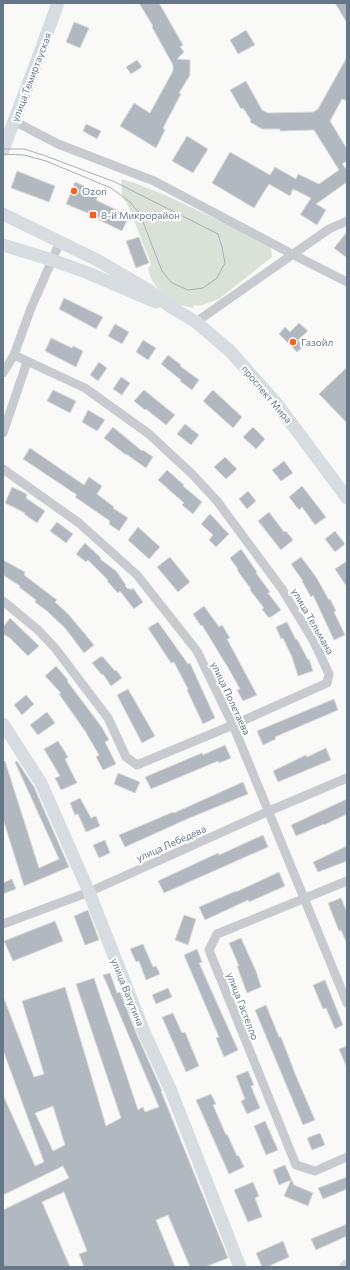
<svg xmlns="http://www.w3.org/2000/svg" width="350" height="1270" font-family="Commissioner,sans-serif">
<rect width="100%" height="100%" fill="#f9faf7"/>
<!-- green -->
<path fill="#dae2d8" d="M121,179L135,183L163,194L271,245L272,257L219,299L200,306L194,305L193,308L176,304L158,289L151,279L148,268L151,266L150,261L129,208L122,196Z"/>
<!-- building -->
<path fill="#b1b8bf" stroke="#dbdbd9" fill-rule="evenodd" d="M139,3H159L183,45L180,47L184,52L177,59L190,60V75L179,93L181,94L163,128L165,130L156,148L120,126L134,103L150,113L173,71V65L152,27L153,26Z
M335,3H347V23Z
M74,22L89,28L80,48L66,42Z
M246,30L255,45L238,54L230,40Z
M347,57V101L342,99L330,121L347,149V161L342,164L347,170V182L316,204L326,210L317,225L301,215H300L311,198L293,189L290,196L269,184L254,208L212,183L230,152L270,175L275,167L296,179L298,174L319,184L339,170L314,130L280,131V129H262L250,122L251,120L243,108L241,109L230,90L246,81L262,110L268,113L313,112L318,109Z
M137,60L142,67L131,74L126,67Z
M86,124L101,131L97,139L83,131Z
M187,136L208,149L193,173L172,161Z
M17,171L55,186L49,202L11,188Z
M75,182L100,193L96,200L129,216L122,231L99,220L100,218L66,204Z
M347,232V258L334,248Z
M139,237L149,263L136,268L126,241Z
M64,298L103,317L96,329L59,309Z
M299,323L308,331L298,340L304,346L297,352L279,334L285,327L290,332Z
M115,324L129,332L122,344L108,336Z
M51,338L72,348L73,346L83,351L76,367L45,351Z
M143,340L156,348L148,360L136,352Z
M168,355L181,365L180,366L199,380L192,390L180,381L181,380L161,364Z
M99,362L107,368L98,381L90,375Z
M347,367V423L319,394Z
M121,377L130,383L122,395L113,389Z
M53,390L76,401L70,413L47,401Z
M144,390L175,415L166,425L146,409L145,410L134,401Z
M213,390L242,417L233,428L203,401Z
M88,410L105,420L97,431L82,422Z
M185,424L199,435L191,445L177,434Z
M113,427L142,451L143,450L153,457L146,468L126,454V455L104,438Z
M253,427L265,439L256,449L243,437Z
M30,448L84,485L89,477L102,486L97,494L114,507L113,508L128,518L119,531L109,524L110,521L75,497L77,495L23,459Z
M225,457L237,469L226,479L214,467Z
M284,461L293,473L281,481L272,470Z
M167,470L184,485L183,486L202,502L193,514L182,505L184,503L158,480Z
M302,486L326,517L315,525L302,507L299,510L289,497Z
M12,487L27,494L26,498L45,511L37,523L24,514L25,513L5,503Z
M248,491L256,501L247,509L239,499Z
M269,512L284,532L286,531L293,540L281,550L258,521Z
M210,514L229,534L216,547L209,540L213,535L201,524Z
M57,522L73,534L66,543L50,531Z
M138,527L160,547L149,559L128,540Z
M335,531L345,544L335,552L325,539Z
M85,543L101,558L100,559L116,571L126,585L125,586L128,589L129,588L131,590L133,588L143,602L134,609L120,591L118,593L107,581L108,580L88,560L86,562L76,554Z
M241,549L257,572L256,573L270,592L268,593L281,610L271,617H268L262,609L264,608L250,590L251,589L237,570L238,569L230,558Z
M170,557L190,582L178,592L157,567Z
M301,557L316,577L329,600L330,599L336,611L334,612L345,635L334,640L313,595L311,597L302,581H303L291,564Z
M3,560L25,572L24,575L57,600L55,602L69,615L94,645L84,653L65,628L47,611L35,602L36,600L19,587L20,586L3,575Z
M347,561V587L335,569Z
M204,606L219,627L222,625L230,638L227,639L257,695L243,701L237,690L240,689L230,671L202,625L201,626L193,614Z
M10,618L39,646L28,656L10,638L3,634V627Z
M158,622L188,664L190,663L215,718L203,724L187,690L188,689L174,662L171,663L148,628Z
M287,622L296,640L297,639L308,660L309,659L313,671L298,676L292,657L283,638L281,639L276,627Z
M100,657H103L115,671L116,670L122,678L111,686L103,674L102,675L92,663Z
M56,666L68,680L67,681L101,726L109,740L105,742L116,764L103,770L96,757L99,755L85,731L59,694L61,693L45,676Z
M128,689L155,736L142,743L117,695Z
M26,695L34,704L22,715L14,705Z
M334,699L338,710L275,737L276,739L263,745L257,731Z
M47,712L55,723L38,735L30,725Z
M58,741L68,757L65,759L77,783L61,790L55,778L60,776L44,749Z
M225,745L231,758L219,763L218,761L151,789L145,777L202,753L203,755Z
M326,748L331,760L278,782L273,771L306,755L307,757Z
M3,761H5L39,868L59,859L15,762L17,761L34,787L69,867L24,886L3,819Z
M118,773L140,782L135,793L114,784Z
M243,782L248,794L187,819L125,847L119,835L173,812L174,813Z
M80,798L91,818L96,816L100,826L86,832L78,814L75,815L70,803Z
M347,799V814L324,825V824L296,836L291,825Z
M263,835L268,847L164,893L158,881L218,853L219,855Z
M105,840L110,853L99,858L93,845Z
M347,846V861L318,872L313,862Z
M279,872L285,886L249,902L248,900L205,920L199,907L236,891V892Z
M12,879L16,889L3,894V883Z
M341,898L347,912V944L341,930L339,931L328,903Z
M88,910L99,940L85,945L74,916Z
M184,915L196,919L188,945L175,940Z
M55,921L63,941L13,961L4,941Z
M241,938L256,971L261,987L247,993L237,966H239L229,943Z
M143,944L153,967L156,966L160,974L146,980L139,961L136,962L130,949Z
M197,949L202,962L199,963L238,1050L224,1057L216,1038L219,1037L184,955Z
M110,973L117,993L120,992L137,1035L162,1091H161L228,1258L205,1267H190L168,1215L156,1220L175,1267H84L79,1254L87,1251L64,1192L42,1202L70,1267H3V1210L69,1178L63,1166L3,1195V1095L35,1166L44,1162L3,1050V996L34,1077L44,1074L22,1001L65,987L106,1126L121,1118L76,984L94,978L138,1110L143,1107L145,1112L159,1107L103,975ZM53,1106L65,1145L53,1151L35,1113Z
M325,980L343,1025L335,1029L326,1008L323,1009L313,985Z
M168,988L172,997L156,1004L152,995Z
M266,1005L279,1037H281L296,1076L315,1120L303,1125L255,1010Z
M173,1013L182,1033L185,1032L199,1066L186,1072L162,1017Z
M347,1046V1068L339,1049Z
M248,1071L254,1085L251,1086L260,1108L247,1114L241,1101L245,1099L236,1076Z
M211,1094L216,1104L213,1105L226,1135L227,1134L237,1156H239L244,1167L229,1174L196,1100Z
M265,1121L278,1150L266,1155L254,1126Z
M320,1133L325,1145L312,1150L307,1138Z
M285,1165L294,1185L313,1193L308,1206L284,1196L291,1180L279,1185L273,1170Z
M347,1177V1189L323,1199L318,1188Z
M253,1182L259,1196L255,1198L262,1217L248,1222L234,1190Z
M347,1224V1236L316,1250L311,1239Z
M283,1241L289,1257L267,1267H262L256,1253Z"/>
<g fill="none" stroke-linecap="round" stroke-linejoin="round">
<!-- street -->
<path stroke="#c7cacf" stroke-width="9" d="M14,121L58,144L154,181L292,254L347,282
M196,322L329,229L347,221
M3,373L14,355L31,308L60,242
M3,433L27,362
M3,469L79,523L137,575L197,651L233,725L347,1003
M3,601L37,629L55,648L108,718L126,757L137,765L233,725L327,683L329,674L313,640L282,589L217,501L192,474L149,434L85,388L14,355
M347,881L217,934L209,950L296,1165L315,1171L347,1157
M3,924L89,892L269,811L347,778"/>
<!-- secondary -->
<path stroke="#d6dce0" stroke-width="13" d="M3,150L38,58L58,3
M3,214L97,260L147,289L171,307L196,322L230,351L277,404L347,498
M3,245L52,260L88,273L156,302
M3,724L41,783L89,892L144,1032L171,1091L240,1267
M346,1267L347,1266"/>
<!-- tram -->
<path stroke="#a9aeb5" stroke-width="1" d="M3,149H24L43,155L115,182L218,234L222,247L225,263L217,278L203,288L188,290L172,283L162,271L140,214L130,202L111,188L46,161L24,155L3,154"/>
</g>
<!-- markers -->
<g fill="#f06420" stroke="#fff" stroke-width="1.5">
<circle cx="74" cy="191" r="4"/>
<rect x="89" y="211" width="8" height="8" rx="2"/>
<circle cx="293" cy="342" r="4"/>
</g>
<g text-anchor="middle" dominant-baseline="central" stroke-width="4" stroke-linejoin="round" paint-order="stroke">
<!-- street labels -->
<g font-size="10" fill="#66778a" stroke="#fff">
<text transform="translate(31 77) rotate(-69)">улица Темиртауская</text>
<text transform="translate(267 394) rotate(50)">проспект Мира</text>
<text transform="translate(313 621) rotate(60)">улица Тельмана</text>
<text transform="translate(231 698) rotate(65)">улица Полетаева</text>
<text transform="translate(171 843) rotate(-24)">улица Лебедева</text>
<text transform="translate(128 992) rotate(68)">улица Ватутина</text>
<text transform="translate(243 1006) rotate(69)">улица Гастелло</text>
</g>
<!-- poi labels -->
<g font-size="10" fill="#66778a" stroke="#fff" text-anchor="start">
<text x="82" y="191">Ozon</text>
<text x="101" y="215">8-й Микрорайон</text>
<text x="301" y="342">Газойл</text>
</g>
</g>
<!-- border -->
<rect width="350" height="1270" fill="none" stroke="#66778a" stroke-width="8"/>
</svg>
